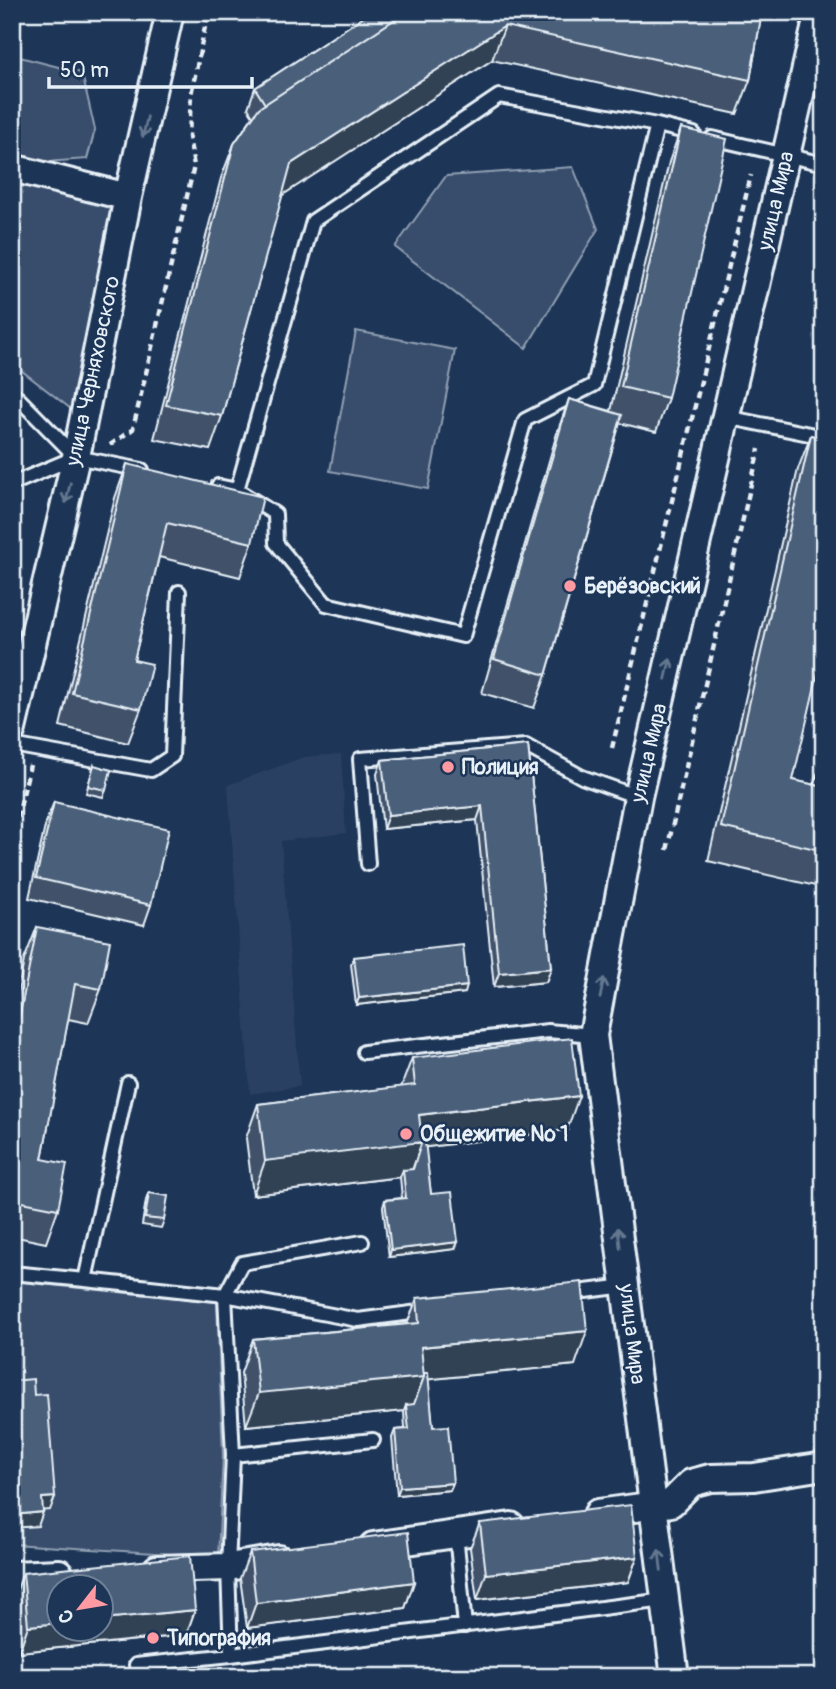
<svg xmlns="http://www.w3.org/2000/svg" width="836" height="1689" font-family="Pangolin,sans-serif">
<rect width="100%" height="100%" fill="#1d3557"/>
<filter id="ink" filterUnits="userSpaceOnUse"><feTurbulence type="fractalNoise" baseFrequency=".0143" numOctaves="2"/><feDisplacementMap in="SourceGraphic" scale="14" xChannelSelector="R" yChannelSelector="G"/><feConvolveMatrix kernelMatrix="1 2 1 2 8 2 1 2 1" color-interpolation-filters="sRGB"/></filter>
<g filter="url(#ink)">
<!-- built -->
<path fill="#2a4162" d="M341,754L346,833L281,841L300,1086L250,1094L228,785L304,757Z"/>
<!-- green -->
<path fill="#374d6c" stroke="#909fb2" stroke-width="2" d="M12,55L82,73L95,130L87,159L45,162L12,154Z
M573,167L598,229L526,348L395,247L446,176Z
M12,175L97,196L115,216L71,409L22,371L12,369Z
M356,331L455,350L428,489L330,471Z
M12,1281L217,1302L223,1455L218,1557L12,1544Z"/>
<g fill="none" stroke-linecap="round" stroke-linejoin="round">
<defs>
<path id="lane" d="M657,125L694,134
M712,138L824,164
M12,392L76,457L142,470
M726,417L824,437
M12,484L76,457
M218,486L237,490L275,514L276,543L326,604L463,636L525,420L594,385L657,125L499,96L313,221L237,490
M12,745L151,770L172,756L179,592
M824,778L822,785L824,786
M368,864L360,759L526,746L582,777L638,797
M364,1052L548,1031L593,1035
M12,1273L85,1280L128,1083
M85,1280L225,1295L242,1263L362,1242
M569,1293L626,1286
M373,1440L233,1455L228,1567L231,1655L665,1600
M233,1455L225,1295L358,1320L426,1311
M456,1534L465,1626
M136,1665L231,1655"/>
<path id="street" d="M12,168L128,197
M12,729L76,457L128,197L170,12
M598,1513L671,1503L691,1483L710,1478L754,1477L824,1466
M373,1546L511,1526
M157,1569L228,1567L279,1559
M12,1575L59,1573
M675,1677L593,1035L638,797L819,12"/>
</defs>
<!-- lane casing -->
<use href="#lane" stroke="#e8f1f8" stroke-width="18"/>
<!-- street casing -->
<use href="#street" stroke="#e8f1f8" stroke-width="32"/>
<!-- path -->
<path stroke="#e8f1f8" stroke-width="4.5" stroke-dasharray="7 5" stroke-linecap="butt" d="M110,445L133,429L194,166L189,137L191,95L208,12
M612,748L751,175
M12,841L30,765
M667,850L759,449"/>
<!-- lane -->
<use href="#lane" stroke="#1d3557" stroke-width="12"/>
<!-- street -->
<use href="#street" stroke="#1d3557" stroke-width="26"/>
</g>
<!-- wall -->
<path fill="#3f5169" stroke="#e8f1f8" stroke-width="2" d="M371,12H762L750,80L737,114L492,60L282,195L222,416L210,450L154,439L221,178L234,144L253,116L248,108L255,88Z
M681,128L668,398L656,432L620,423L546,675L534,708L482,693L557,433L569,399L611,411L669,162Z
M811,435L793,780L824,787V888L708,861L798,469Z
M127,464L252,543L240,577L159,557L134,660L141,709L128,743L60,726L115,498Z
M528,745L551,968L546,982L494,987L477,820L383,829L377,774L382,760Z
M94,765L106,790L103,797L86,793Z
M54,802L151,905L144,925L29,898L46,822Z
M37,927L101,989L88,1023L68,1019L42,1159L58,1209L46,1243L12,1236V1024L24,960Z
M354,957L465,993L356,1005L351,964Z
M412,1058L567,1130L425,1147L431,1194L455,1249L389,1257L383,1207L385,1200L402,1198L400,1177L253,1195L246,1138L258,1104L401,1087Z
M149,1193L164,1220L161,1228L142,1225L146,1200Z
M417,1298L575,1365L428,1379L433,1427L450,1490L397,1495L392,1438L395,1430L405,1429L404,1411L246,1426L241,1373L253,1339L407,1324Z
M480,1523L637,1557L628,1582L477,1600L470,1548Z
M250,1552L414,1582L405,1608L247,1628L240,1578Z
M23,1573L195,1610L186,1635L19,1652L14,1598Z"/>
<!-- shaded-wall -->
<path fill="#334255" stroke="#e8f1f8" stroke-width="2" d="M505,26L492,60L278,198L291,164Z
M482,806L477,820L383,829L388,815Z
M551,968L546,982L494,987L499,973Z
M467,986L465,993L356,1005L359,998Z
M579,1096L567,1130L420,1148L410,1176L403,1170L400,1177L253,1195L265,1161L419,1115Z
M458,1242L455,1249L389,1257L391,1250Z
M587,1331L575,1365L423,1380L412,1411L406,1405L404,1411L246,1426L259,1393L421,1347Z
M453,1483L450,1490L397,1495L400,1487Z
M55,1497L50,1510L37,1511L42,1498Z
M43,1512L38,1526L12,1528V1515Z
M637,1557L628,1582L477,1600L486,1574Z
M414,1582L405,1608L247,1628L256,1603Z
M195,1610L186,1635L19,1652L28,1626L60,1623V1629H102V1619Z"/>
<!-- building -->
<path fill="#495e7a" stroke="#e8f1f8" stroke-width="2" d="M371,12H406L265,104L255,88Z
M406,12H762L750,80L505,26L291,164L222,416L166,405L234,144L259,108Z
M681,128L727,139L668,398L621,387Z
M569,399L622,415L546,675L494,659Z
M811,435L824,438V647L793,780L824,787V851L721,827Z
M127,464L263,497L252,543L167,523L134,660L152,664L141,709L72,693Z
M528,745L551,968L499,973L482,806L388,815L382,760Z
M94,765L111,770L106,790L88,786Z
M54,802L169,829L151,905L36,878Z
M37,927L110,941L101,989L75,984L42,1159L67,1164L58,1209L12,1200V1055Z
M463,945L467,986L359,998L354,957Z
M572,1038L579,1096L419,1115L422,1142L265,1161L258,1104L415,1085L412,1058Z
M422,1141H425L431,1194L452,1192L458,1242L391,1250L385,1200L406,1198L403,1170L413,1169Z
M149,1193L168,1196L164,1220L145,1218Z
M582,1282L587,1331L421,1347L424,1377L259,1393L253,1339L419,1323L417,1298Z
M424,1373H428L433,1427L448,1426L453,1483L400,1487L395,1430L409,1429L406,1405L414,1404L424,1377Z
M33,1379L34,1395L47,1394L55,1497L42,1498L43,1512L12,1515V1381Z
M631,1505L637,1557L486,1574L480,1523Z
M408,1532L414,1582L256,1603L250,1552Z
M190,1556L195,1610L102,1619V1587H60V1623L28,1626L23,1573Z"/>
<!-- one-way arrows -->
<defs><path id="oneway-shaft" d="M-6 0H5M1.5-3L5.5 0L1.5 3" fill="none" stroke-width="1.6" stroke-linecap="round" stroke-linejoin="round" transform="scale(1.75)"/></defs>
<g stroke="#64778f">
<use href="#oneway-shaft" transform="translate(145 127) rotate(103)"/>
<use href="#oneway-shaft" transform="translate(68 493) rotate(103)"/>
<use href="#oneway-shaft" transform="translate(668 669) rotate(-77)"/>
<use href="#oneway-shaft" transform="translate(602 988) rotate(-79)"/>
<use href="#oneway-shaft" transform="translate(619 1238) rotate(-97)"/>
<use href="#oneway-shaft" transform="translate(660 1560) rotate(-97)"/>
</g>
</g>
<!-- markers -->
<g fill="#ff9aa2" stroke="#1d3557" stroke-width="2.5">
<circle cx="570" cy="586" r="7"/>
<circle cx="448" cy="767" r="7"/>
<circle cx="406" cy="1134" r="7"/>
<circle cx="153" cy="1638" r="7"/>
</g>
<g text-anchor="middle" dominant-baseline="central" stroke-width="5" stroke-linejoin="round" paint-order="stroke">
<!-- street labels -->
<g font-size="21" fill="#e8f1f8" stroke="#1d3557">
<text transform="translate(776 201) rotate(-77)">улица Мира</text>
<text transform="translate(93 371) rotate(-78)">улица Черняховского</text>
<text transform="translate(649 753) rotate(-77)">улица Мира</text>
<text transform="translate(632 1334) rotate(83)">улица Мира</text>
</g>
<!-- poi labels -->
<g font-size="21" font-weight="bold" fill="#e8f1f8" stroke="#1d3557" text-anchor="start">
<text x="584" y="586">Берёзовский</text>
<text x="462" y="767">Полиция</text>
<text x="420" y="1134">Общежитие № 1</text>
<text x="167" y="1638">Типография</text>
</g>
</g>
<!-- margin -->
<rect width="836" height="1689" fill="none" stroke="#1d3557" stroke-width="42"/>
<rect x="21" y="21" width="794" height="1647" fill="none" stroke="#e8f1f8" stroke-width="2.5" filter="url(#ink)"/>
<!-- north arrow -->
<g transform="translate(80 1608) rotate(239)"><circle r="33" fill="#1d3557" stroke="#6e8097" stroke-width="2"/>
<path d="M0-5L12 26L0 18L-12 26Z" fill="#ff9aa2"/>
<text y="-10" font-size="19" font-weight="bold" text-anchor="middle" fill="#e8f1f8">С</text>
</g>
<!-- scale -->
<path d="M49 77v10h203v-10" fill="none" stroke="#e8f1f8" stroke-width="3.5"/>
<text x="60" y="77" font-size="21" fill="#e8f1f8" stroke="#1d3557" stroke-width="5" paint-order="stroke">50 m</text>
</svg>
